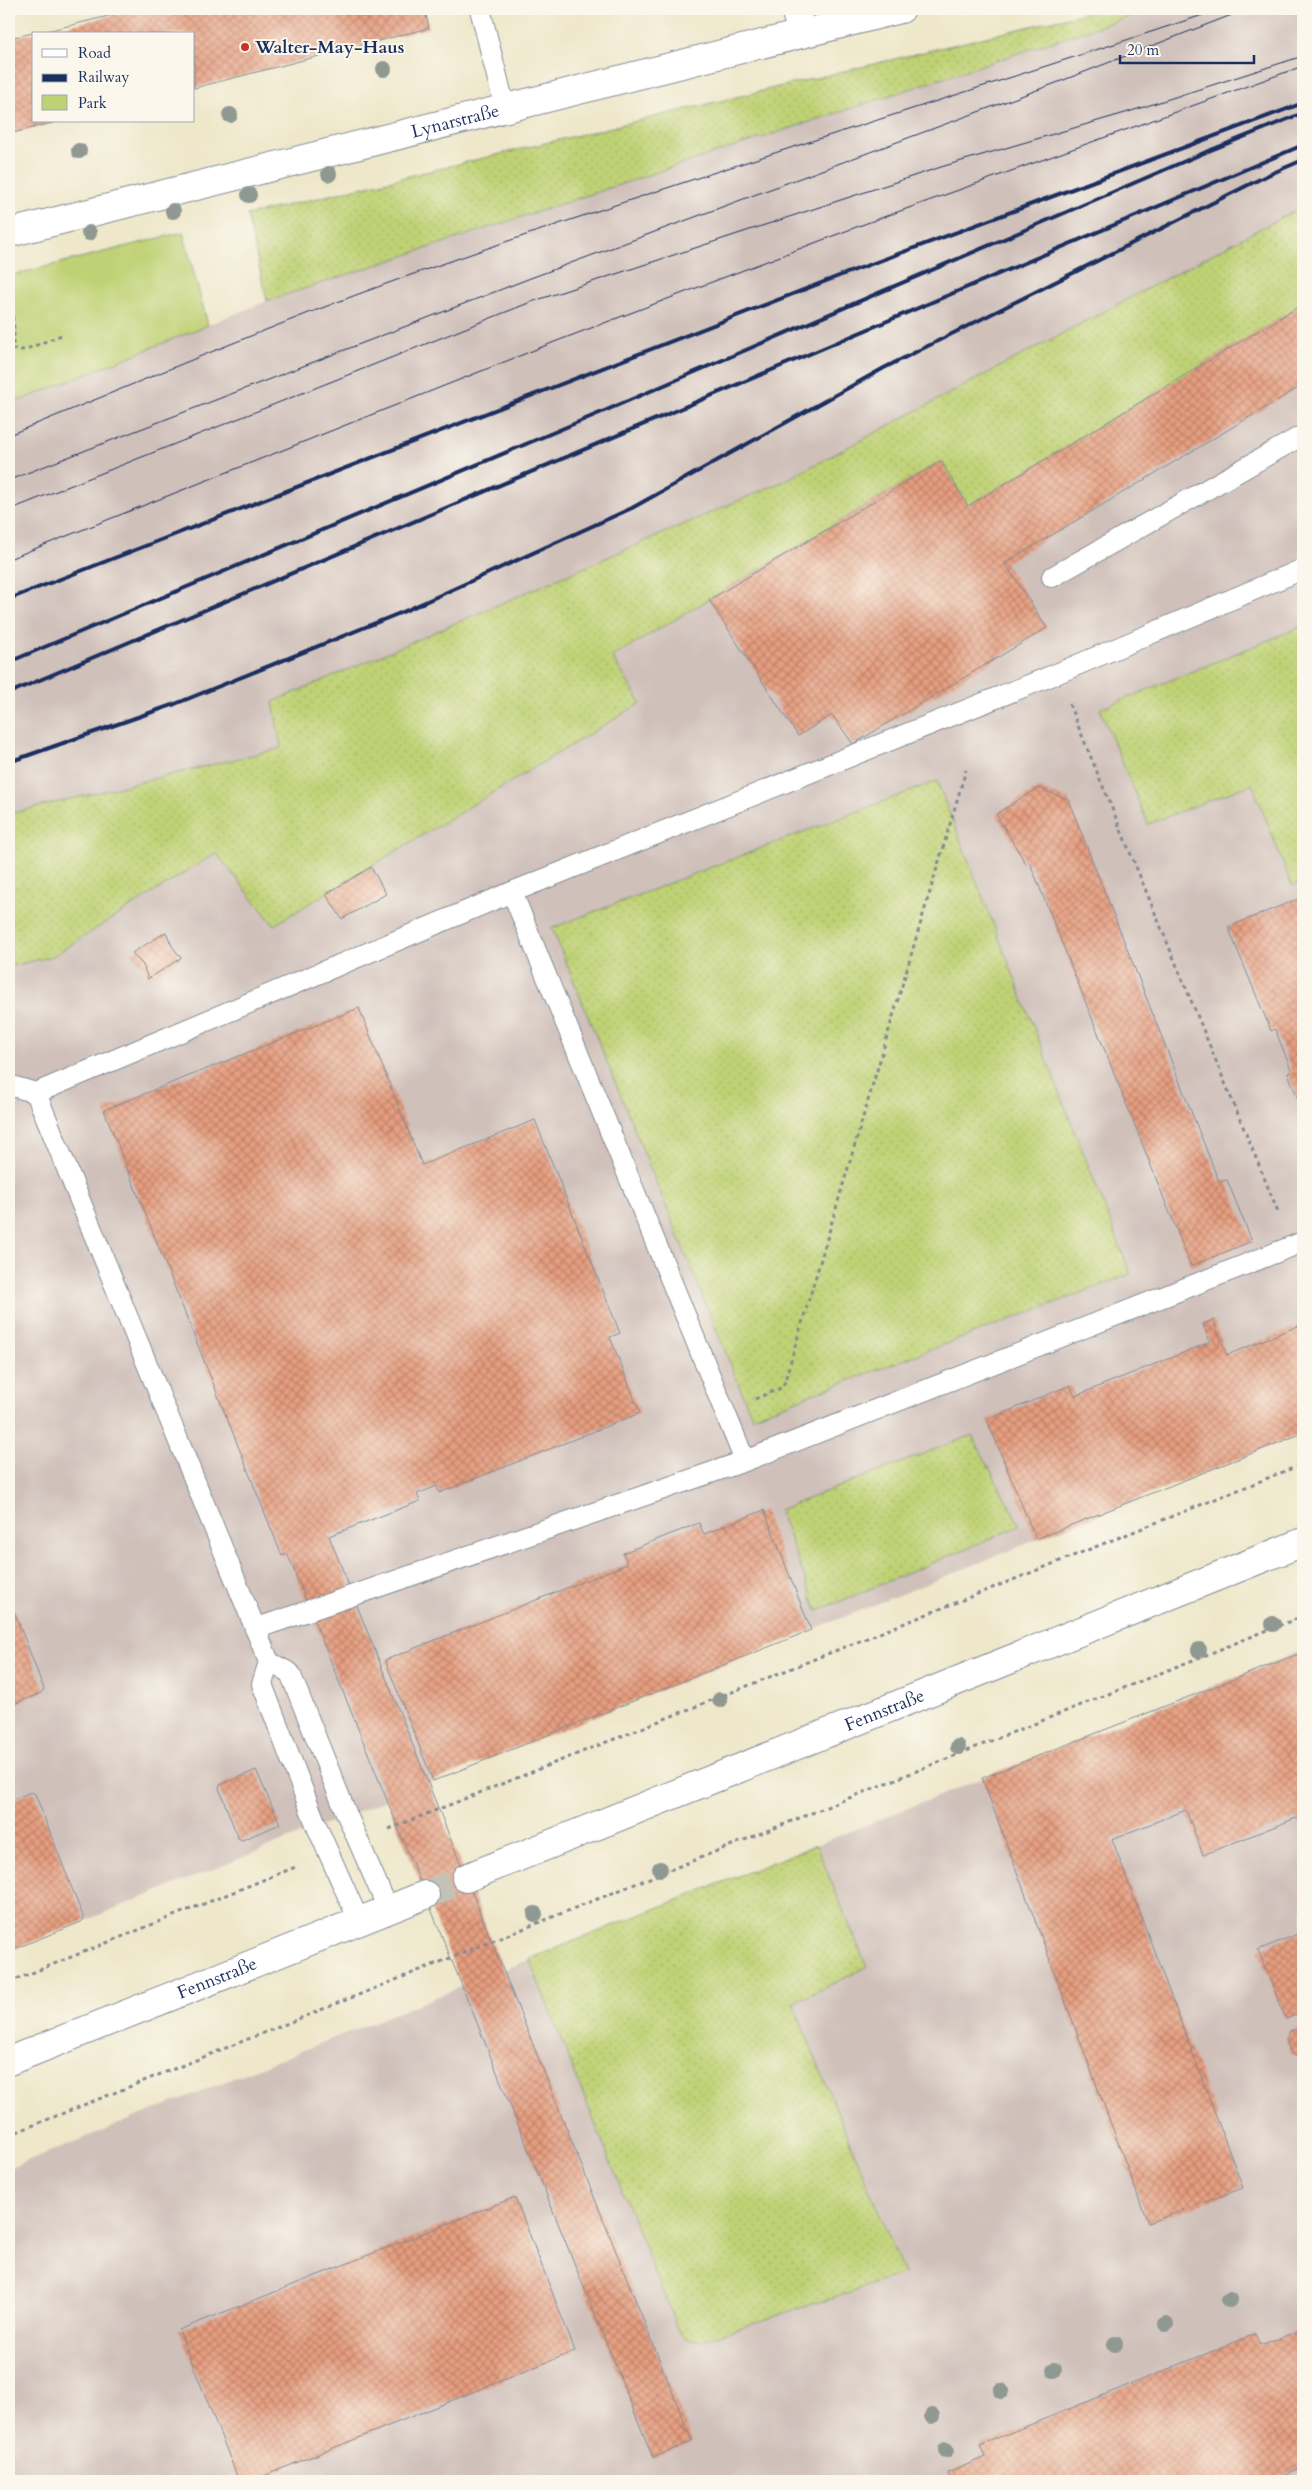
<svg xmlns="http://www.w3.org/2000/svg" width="1312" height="2490" font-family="Cardo,serif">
<defs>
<pattern id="grass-dots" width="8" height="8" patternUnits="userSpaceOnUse" patternTransform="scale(1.25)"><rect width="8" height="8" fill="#bfd174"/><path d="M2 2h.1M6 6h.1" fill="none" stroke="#a4b467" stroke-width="1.8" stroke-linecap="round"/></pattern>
<pattern id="building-cross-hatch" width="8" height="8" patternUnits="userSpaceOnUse" patternTransform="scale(1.25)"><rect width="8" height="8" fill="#e79e7f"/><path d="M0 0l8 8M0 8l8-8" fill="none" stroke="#ba816b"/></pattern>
</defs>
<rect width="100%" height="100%" fill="#fbf7ec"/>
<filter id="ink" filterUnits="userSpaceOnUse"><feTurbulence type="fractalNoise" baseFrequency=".02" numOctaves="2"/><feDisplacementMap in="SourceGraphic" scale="10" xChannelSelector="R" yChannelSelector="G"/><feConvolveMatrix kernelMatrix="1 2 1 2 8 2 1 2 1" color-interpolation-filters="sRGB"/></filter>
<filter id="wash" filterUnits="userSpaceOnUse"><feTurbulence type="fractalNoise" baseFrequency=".0096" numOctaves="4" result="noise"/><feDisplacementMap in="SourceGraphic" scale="20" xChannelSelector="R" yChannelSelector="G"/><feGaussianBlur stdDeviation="1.12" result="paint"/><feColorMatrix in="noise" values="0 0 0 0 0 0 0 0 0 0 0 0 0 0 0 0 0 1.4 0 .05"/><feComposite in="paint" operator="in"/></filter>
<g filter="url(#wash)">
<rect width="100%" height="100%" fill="#eee7ca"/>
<!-- industrial -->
<path fill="#cfc0ba" d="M1102,9H1303V1433L9,1951V405L267,301L247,215Z
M1303,1650V2481H9V2168Z"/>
<!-- grass -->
<path fill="url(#grass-dots)" stroke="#6d8069" d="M1102,9H1152L267,301L247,215Z
M1303,206V304L968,506L941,461L612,657L641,703L274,925L216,853L53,956L9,967V814L281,748L273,702L784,481Z
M1303,626V881L1292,886L1252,784L1148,824L1100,709Z
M937,781L1131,1274L752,1417L552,928Z
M972,1435L1020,1526L817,1611L779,1510Z
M816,1845L867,1967L793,2003L904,2274L703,2340H687L677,2328L529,1959Z"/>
<!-- green -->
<path fill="#bfd174" stroke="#6d8069" d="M183,232L208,325L9,405V276Z"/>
<g id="blocks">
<!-- building -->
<path fill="url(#building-cross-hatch)" d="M137,9H433L425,11L429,28L194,88V34H34V121L56,122L9,134V38L43,31V32Z
M1303,304V385L1005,563L1047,628L853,744L832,715L798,736L709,600L941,461L968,506Z
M1038,788L1068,799L1219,1182L1227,1180L1252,1241L1191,1266L1030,863L1026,864L996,814Z
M371,867L386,894L342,919L326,894Z
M1303,897V1112L1288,1073L1292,1072L1275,1029L1271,1031L1228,927Z
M166,932L172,946L181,958L148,979L143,965L132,953Z
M359,1008L422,1165L535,1120L620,1333L610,1337L640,1413L439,1493L437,1486L417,1494L420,1501L329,1536L692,2441L653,2458L287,1553L282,1556L104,1110Z
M1213,1320L1227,1355L1303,1324V1433L1036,1539L987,1420L1070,1385L1075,1396L1210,1342L1203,1324Z
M764,1510L811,1630L433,1781L385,1660L627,1564L623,1553L699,1523L704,1534Z
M9,1598L44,1689L41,1693L9,1706Z
M1303,1652V1826L1296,1818L1203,1855L1186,1810L1112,1839L1243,2188L1148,2223L982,1778Z
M256,1770L280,1824L242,1840L238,1838L219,1788L220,1785Z
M31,1792L35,1794L84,1919L81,1922L9,1951V1801Z
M1303,1932V2062L1301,2057L1292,2054L1286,2040L1290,2031L1303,2027L1298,2014L1286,2019L1258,1950Z
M515,2197L575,2351L251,2481H239L179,2330Z
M1299,2331L1301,2335L1303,2334V2467L1269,2481H951L948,2473L985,2457L980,2445L1255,2334L1260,2345Z"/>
</g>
</g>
<g filter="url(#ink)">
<use href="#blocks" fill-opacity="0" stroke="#848b94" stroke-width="1"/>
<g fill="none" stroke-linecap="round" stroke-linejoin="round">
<!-- secondary-tunnel -->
<path stroke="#c4c2b4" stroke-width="28" stroke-dasharray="28 14" stroke-linecap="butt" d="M425,1895L466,1878"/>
<defs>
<path id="lane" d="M480,9L505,108
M1303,569L1056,674L512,892L745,1461L1303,1242
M1052,577L1303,435
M9,1085L36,1093
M255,1629L745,1461
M269,1662L262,1684L317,1827L359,1921
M388,1909L347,1815L290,1673L269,1662L36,1093L512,892"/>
<g id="street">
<path d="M795,9L802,34"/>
<path id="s1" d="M9,233L901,9"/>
</g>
<g id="secondary">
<path id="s2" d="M466,1878L1303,1542"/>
<path id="s3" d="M9,2061L425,1895"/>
</g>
</defs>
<!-- lane casing -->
<use href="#lane" stroke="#848b94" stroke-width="22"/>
<!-- street casing -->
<use href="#street" stroke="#848b94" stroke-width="30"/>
<!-- secondary casing -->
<use href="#secondary" stroke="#848b94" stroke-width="30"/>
<!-- path -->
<path stroke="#848b94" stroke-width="3" stroke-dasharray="4 4" stroke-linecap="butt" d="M9,301C14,318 17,340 9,355
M12,349L24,350L64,334
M1069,704L1279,1214
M755,1399L783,1387L966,770
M389,1829L1303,1464
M9,1982L298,1866
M9,2135L1303,1616"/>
<!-- lane -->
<use href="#lane" stroke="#fff" stroke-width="20"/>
<!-- street -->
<use href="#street" stroke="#fff" stroke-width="28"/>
<!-- secondary -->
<use href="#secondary" stroke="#fff" stroke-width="28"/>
<!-- tram -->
<path stroke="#1b2f5e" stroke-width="1" d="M9,435C140,382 271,325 405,277C675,181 950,99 1221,9
M9,480L528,279L1056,83L1247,9
M9,510L531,302L941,167L1125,113L1303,56
M9,559L557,341L867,223L1303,66"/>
<!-- rail -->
<path stroke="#1b2f5e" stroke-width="4" d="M9,599L839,276L1303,103
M9,662L602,412L1206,152L1303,113
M9,693L1303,145
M9,762L175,704L405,611L632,508L884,368L1268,175L1303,160"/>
</g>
<!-- trees -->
<g fill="#909892">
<circle cx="384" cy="69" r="8"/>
<circle cx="230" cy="115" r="8"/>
<circle cx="79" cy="151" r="8"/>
<circle cx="329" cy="174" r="8"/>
<circle cx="249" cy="195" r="8"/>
<circle cx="173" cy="211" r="8"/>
<circle cx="89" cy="233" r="8"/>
<circle cx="1273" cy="1624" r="8"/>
<circle cx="1199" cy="1650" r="8"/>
<circle cx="720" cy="1700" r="8"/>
<circle cx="958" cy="1747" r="8"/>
<circle cx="660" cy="1869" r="8"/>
<circle cx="535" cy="1914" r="8"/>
<circle cx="1229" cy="2300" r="8"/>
<circle cx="1166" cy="2324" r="8"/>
<circle cx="1115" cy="2344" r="8"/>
<circle cx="1054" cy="2370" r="8"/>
<circle cx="1001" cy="2391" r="8"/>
<circle cx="932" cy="2416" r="8"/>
<circle cx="946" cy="2450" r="8"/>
</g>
</g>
<!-- markers -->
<circle fill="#c8321e" stroke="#fbf7ec" stroke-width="2" cx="245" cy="47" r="5"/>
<g text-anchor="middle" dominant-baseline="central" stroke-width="4" stroke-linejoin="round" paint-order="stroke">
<!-- poi labels -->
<g font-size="18" font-weight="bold" fill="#1b2f5e" stroke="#fbf7ec" text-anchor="start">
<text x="255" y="47">Walter-May-Haus</text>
</g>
<!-- street labels -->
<g font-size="18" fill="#1b2f5e" stroke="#fbf7ec">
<text stroke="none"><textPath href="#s1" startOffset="460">Lynarstraße</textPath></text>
<text stroke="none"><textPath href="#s2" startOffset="451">Fennstraße</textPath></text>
<text stroke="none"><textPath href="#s3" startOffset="224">Fennstraße</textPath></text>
</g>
</g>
<!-- margin -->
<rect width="1312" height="2490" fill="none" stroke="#fbf7ec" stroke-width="30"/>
<!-- legend -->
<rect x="32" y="32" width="162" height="90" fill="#fbf7ec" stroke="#a1a7b3"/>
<rect x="42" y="49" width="25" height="8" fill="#ffffff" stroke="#a1a7b3"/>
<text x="78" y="58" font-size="15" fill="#1b2f5e">Road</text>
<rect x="42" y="74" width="25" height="8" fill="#1b2f5e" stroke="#a1a7b3"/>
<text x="78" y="82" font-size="15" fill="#1b2f5e">Railway</text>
<rect x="42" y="95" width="25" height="15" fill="#bfd174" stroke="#a1a7b3"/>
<text x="78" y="108" font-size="15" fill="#1b2f5e">Park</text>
<!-- scale -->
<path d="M1120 55v8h134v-8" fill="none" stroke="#1b2f5e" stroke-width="2.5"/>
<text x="1127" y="55" font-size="15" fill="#1b2f5e" stroke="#fbf7ec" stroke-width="4" paint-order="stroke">20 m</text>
</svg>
